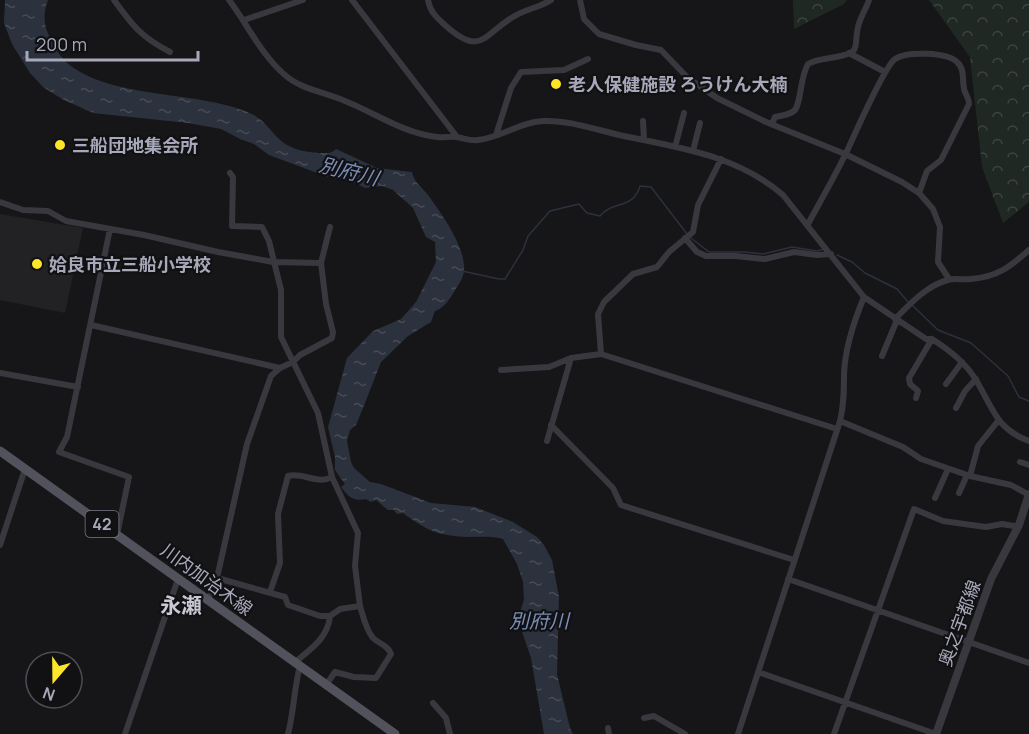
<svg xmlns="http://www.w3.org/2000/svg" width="1029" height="734" font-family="Manrope,'Noto Sans JP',sans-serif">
<defs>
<pattern id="forest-crowns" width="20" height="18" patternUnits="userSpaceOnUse" patternTransform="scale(1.5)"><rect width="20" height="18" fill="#1f2822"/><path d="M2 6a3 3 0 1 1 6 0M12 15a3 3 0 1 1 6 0" fill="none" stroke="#3d4440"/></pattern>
<pattern id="water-ripples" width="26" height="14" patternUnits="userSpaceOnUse" patternTransform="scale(1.5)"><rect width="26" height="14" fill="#2b313d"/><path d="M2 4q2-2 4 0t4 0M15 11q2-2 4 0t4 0" fill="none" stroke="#474c57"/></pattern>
</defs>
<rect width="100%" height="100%" fill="#161618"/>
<!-- built -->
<path fill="#222225" d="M0,214L83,228L65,313L0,300Z"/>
<!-- forest -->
<path fill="url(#forest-crowns)" d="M793,0H847L844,4L794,29Z
M929,0H1029V202L1003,223L982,167L970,57Z"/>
<!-- water -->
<path fill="url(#water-ripples)" d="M5,0H48C43,14 43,26 51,39C56,47 58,55 66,62C104,96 184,92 233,107C242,110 250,112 258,118C266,123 271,131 277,137C288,149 304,152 319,153C326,153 331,154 336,149L377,168L412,172C414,183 422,187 428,195C441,213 466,247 464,271C463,279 458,285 454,292C449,300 444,308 435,311L431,322L408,336L381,362L361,413L356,425L350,430L347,441L351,462L354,468L370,482L381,484L431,503L475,507L513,522L537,537L544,545L552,560L559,597L557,674L570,728L573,734H544L531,658L518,620L524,599L523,582L517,564L503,539C492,536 481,537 469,537C439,536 427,531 403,513L397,514L394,510H388L376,500L371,502L366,499C353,502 348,496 341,487L345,484L335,470V457L328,427L347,358L373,331L401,319L416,302L436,262L435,242L426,237L413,208L393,190L382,186L365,188L353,182L328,177L269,155L254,144L240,139L221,129L188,123L93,113L62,99L43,87L30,73L12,44L4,23Z"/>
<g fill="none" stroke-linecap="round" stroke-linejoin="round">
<!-- stream -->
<path stroke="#2b313d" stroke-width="1.5" d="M691,238L709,252H745L763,254L792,247L817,251L823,249
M837,255L852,262L865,273L897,289L909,303
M462,271L499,279H505L523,250L528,236L550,211L579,204L587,213L600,216C613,200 633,210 640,186L651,187L687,234
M913,306L938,330L971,343L1008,376L1019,397L1029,401"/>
<!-- minor -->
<path stroke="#39383f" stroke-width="6" d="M114,0C133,26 141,37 170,52
M229,0C248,25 261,55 286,76C303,90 325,92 345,101C375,113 403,133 437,137C443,138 450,136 456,137C464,138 469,141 478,140C500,138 520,122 543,121C568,120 594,129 619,135C677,147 737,155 783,195L864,297L926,339H932C949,350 965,362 976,380C993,408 996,429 1029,441
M352,0L457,137
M428,0C430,12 437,18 446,26C481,57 483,35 513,17C525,9 539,8 551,0
M580,0L584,19L599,34L636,45L661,50L687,77L717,98L766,122L845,154L902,182L919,193L933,209L940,227L938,262L949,279
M244,20L303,0
M849,53L885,72
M643,121L644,140
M772,124L775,117C781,116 790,114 794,111C801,105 800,77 808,64C817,59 825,59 836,57C863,52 853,47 858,27C860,18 866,9 869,0
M496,135L511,88L521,72L564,70L588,59
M675,147L684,113
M693,151L700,123
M0,202L23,210L48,211L66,221L144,235L218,252L273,262L321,263L326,304L333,332L332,338L300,355L293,362L280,368L271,376L247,444L217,578L208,600
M808,224C821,200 835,176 847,151C855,134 884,67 895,59C906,51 947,52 957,62C966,70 961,82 965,92C967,97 969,98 969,104L941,160L927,171L919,193
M110,229L67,437L59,452L129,477L117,535
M685,238L697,252L706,256H735L765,259L794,252L817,255L831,254
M321,263L330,227
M895,319C909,305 927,285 948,280C954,278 964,280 971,279C997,277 1010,267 1029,250
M91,325L280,368
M601,354L598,314L604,302L633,274L657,267L669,252L693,232L698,205L721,159
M882,356L897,320
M501,370L549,367L571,358L601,354L837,429
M0,373L78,387
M946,384L962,362
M916,398L918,391L910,384L909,378L932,339
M956,408L965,391L976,379
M840,421L903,447L921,459L970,476L1011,485L1029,495
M551,425L613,488L621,505L794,560
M547,441L571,358
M1020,462L1029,465
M970,476L978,446L998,421
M959,493L967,475
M935,498L948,469
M0,545L25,469
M217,578L285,597L288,605L320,616H330L340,609L360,606L355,566L358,533L332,477L318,413L281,337V290L269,241L262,227L232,226L233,177L230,173
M788,579L1029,663
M270,592L280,563L278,514L288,476C303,472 318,485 332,477
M295,662C311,649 328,638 330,616
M758,672L936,734
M326,685L335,672L354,677L376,678L391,654C388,645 379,644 373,638C366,630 363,616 360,606
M433,703L446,718L450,734
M644,718L654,716L685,734
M608,728L609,734
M125,734L178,579
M288,734C294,711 294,688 300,666
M738,734L840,421C844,405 844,390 844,374C845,348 854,321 864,297
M834,734L914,509L943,521L986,527L1002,524L1014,526L1019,525"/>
<!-- tertiary -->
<path stroke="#39383f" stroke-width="8" d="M936,734L991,579L1019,525L1029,494"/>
<!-- primary -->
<path stroke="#52525c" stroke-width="9" d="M0,451L395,734"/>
</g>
<!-- markers -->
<g fill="#fde629" stroke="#111113" stroke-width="2">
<circle cx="556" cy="84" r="6"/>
<circle cx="60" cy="145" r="6"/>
<circle cx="37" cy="264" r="6"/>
</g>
<g text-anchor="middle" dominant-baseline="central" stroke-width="4.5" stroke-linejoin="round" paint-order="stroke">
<!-- shield labels -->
<rect fill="#111113" stroke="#7a7b87" stroke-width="1.5" x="85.5" y="511" width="33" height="26" rx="4.5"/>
<g font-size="16" font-weight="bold" fill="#a7a8b9">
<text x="102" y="524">42</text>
</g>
<!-- poi labels -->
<g font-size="18" font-weight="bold" fill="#a7a8b9" stroke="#111113" text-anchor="start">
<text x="568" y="84">老人保健施設 ろうけん大楠</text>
<text x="72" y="145">三船団地集会所</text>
<text x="49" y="264">姶良市立三船小学校</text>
</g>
<!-- street labels -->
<g font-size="18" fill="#a7a8b9" stroke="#111113">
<text transform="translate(207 579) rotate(36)">川内加治木線</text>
<text transform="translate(959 623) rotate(-70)">奥之宇都線</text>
</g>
<!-- water labels -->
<g font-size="20" font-style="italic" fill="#7c8db6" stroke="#111113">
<text transform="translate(349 171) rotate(14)">別府川</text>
<text x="539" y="620">別府川</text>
</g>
<!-- quarter labels -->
<g font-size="21" font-weight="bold" fill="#c8c9d4" stroke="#111113">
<text x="181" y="605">永瀬</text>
</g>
</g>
<!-- north arrow -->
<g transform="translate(54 680) rotate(200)"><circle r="28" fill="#111113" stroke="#4d4d55" stroke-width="1.5"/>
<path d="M0-4.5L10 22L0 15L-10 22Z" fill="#fde629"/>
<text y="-9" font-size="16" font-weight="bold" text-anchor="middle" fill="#a7a8b9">N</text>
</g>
<!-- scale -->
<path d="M27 51v9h171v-9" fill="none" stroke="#a7a8b9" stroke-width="3"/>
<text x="36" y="51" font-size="18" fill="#a7a8b9" stroke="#111113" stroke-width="4.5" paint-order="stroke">200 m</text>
</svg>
